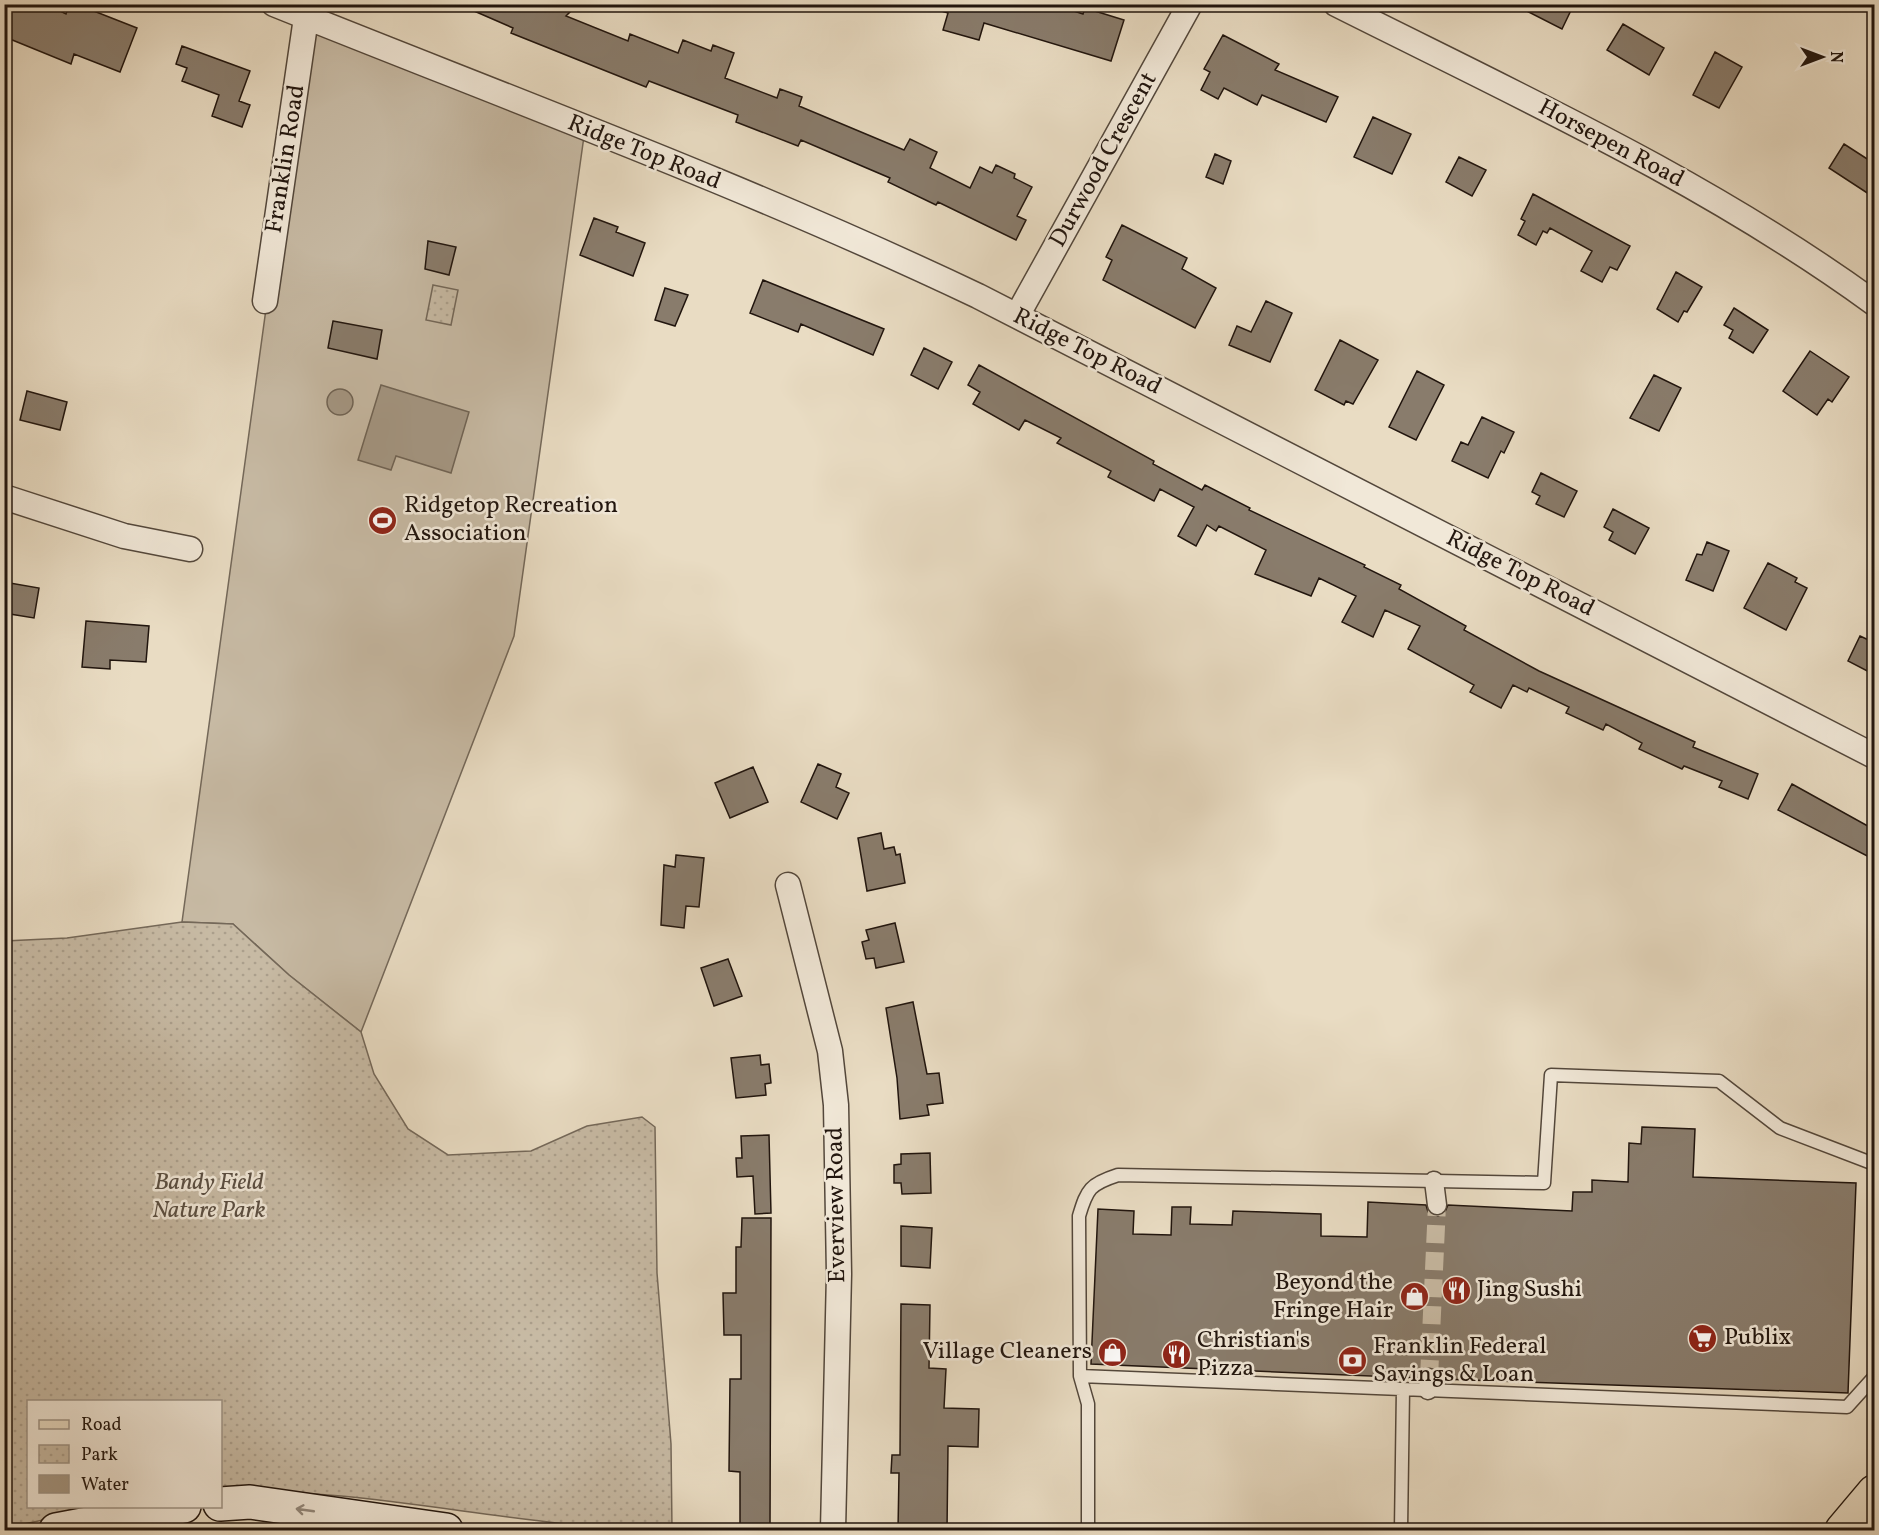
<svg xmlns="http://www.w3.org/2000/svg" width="1879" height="1535" font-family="Vollkorn,serif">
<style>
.green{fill:#c7baa4;stroke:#746859;stroke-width:1.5}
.park{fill:url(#park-dots);stroke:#746859;stroke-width:1.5}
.water{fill:#a59885;stroke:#706455;stroke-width:1.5}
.building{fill:#897c6c;stroke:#21150e;stroke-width:1.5}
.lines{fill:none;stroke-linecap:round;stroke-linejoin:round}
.pedestrian-tunnel{stroke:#cbbea8;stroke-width:18;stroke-dasharray:18 9;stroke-linecap:butt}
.service-casing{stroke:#53473b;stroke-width:15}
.pedestrian-casing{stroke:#53473b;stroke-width:21}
.minor-casing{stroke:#53473b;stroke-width:27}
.secondary-casing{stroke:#21150e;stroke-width:36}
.primary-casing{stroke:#21150e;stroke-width:36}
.service{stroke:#f1e8d8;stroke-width:12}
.pedestrian{stroke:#f1e8d8;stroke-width:18}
.minor{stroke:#f1e8d8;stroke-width:24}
.secondary{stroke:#f1e8d8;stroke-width:33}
.primary{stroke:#e9dcc3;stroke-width:33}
.oneway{stroke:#93897d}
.labels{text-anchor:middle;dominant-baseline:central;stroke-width:5;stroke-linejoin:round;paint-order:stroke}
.street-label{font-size:24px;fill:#21150e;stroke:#f1e8d8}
.poi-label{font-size:24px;fill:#21150e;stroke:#f1e8d8;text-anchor:start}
.park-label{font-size:24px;font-style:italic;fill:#5b4f42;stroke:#f1e8d8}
</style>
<defs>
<pattern id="park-dots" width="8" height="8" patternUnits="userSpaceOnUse" patternTransform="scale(1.5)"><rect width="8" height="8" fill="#c7baa4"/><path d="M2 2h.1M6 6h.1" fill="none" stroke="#ab9f8c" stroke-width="1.8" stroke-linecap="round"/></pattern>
</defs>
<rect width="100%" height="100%" fill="#e9dcc3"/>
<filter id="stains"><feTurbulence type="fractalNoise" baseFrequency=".00333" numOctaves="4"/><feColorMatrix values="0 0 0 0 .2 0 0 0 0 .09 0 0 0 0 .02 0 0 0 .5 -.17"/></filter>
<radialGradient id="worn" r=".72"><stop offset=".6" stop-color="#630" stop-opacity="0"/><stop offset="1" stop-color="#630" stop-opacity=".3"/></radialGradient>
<path class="green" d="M 306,17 L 585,129 L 514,636 L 361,1032 L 289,975 L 233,924 L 182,922 Z"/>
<path class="park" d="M 433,285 L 458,290 L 451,325 L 426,320 Z
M 182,922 L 233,924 L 289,975 L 361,1032 L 374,1074 L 408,1129 L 448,1155 L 531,1151 L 587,1126 L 642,1117 L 655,1127 L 657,1273 L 671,1444 L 672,1530 C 521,1530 372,1486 221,1492 L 220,1402 L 28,1402 L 28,1506 L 105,1507 L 5,1528 L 5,941 L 67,938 Z"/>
<path class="water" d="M 381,385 L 469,412 L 451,473 L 396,456 L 391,470 L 358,460 Z
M327 402a13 13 0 1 1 26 0a13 13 0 1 1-26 0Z"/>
<path class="building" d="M 4,4 L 46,4 L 66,14 L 69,4 L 76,4 L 137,28 L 120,72 L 74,54 L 71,64 L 5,37 L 11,22 L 4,19 Z
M 458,4 L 578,4 L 566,16 L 628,41 L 630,34 L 678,53 L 683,40 L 711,51 L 713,45 L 734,53 L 725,78 L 777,98 L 780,89 L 802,97 L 799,106 L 904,150 L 910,139 L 937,152 L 930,168 L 970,188 L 980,167 L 992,173 L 996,165 L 1015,174 L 1014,178 L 1032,187 L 1017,216 L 1026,220 L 1016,240 L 938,202 L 936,205 L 888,182 L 890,178 L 801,140 L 798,146 L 736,122 L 738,115 L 649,81 L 646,87 L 511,33 L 513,28 Z
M 939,4 L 1053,4 L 1083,14 L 1085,8 L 1124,20 L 1111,61 L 984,23 L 979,40 L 943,30 L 948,13 L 938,10 Z
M 1513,4 L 1574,4 L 1562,29 Z
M 1623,24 L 1664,48 L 1649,75 L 1607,50 Z
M 1223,35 L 1279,64 L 1275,70 L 1338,97 L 1326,122 L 1262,95 L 1257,105 L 1224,88 L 1218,99 L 1201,90 L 1210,72 L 1204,69 Z
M 182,46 L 250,71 L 239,101 L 250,105 L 242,127 L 212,116 L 219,95 L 182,81 L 187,68 L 176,64 Z
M 1715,52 L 1742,67 L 1719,108 L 1693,95 Z
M 1373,117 L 1411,134 L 1392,174 L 1354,157 Z
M 1844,144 L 1875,164 L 1875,198 L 1829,168 Z
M 1215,154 L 1231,161 L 1223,184 L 1206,177 Z
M 1459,157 L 1486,170 L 1472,196 L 1446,182 Z
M 1533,194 L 1630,246 L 1617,270 L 1610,267 L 1602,282 L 1581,271 L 1592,251 L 1550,228 L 1547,233 L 1543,231 L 1536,245 L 1518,235 L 1525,221 L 1521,219 Z
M 594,218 L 618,227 L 616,232 L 645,243 L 633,276 L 580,255 Z
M 1122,225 L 1187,258 L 1182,269 L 1216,288 L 1195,328 L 1103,280 L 1112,260 L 1106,257 Z
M 428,241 L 456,247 L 449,275 L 425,269 Z
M 1676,272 L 1702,287 L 1687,312 L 1684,311 L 1678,322 L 1657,309 Z
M 763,280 L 884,329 L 873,355 L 801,324 L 798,332 L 750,313 Z
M 665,288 L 688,295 L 675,326 L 655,320 Z
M 1266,301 L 1292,313 L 1270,362 L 1229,345 L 1237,326 L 1251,332 Z
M 1734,308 L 1768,330 L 1753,353 L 1729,338 L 1733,330 L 1724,325 Z
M 333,321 L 382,330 L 377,359 L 328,348 Z
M 1340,340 L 1378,360 L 1353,404 L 1346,401 L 1344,405 L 1315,390 Z
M 924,348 L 952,362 L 938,389 L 911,375 Z
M 1810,351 L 1849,377 L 1832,402 L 1828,399 L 1817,415 L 1783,391 Z
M 979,365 L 1154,461 L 1153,464 L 1202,490 L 1205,485 L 1250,508 L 1249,510 L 1365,565 L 1364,567 L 1401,585 L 1399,589 L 1466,626 L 1464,630 L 1539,671 L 1695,742 L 1693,747 L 1758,774 L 1748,799 L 1719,787 L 1722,781 L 1684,766 L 1682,769 L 1639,749 L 1642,743 L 1606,724 L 1603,730 L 1566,713 L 1569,707 L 1529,688 L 1527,692 L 1513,685 L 1501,708 L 1470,692 L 1474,685 L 1408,649 L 1420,626 L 1385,610 L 1373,637 L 1342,622 L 1356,596 L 1319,578 L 1311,596 L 1255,574 L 1266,550 L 1219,526 L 1216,531 L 1207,525 L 1196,546 L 1178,536 L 1194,507 L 1160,489 L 1154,501 L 1108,477 L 1111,471 L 1057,443 L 1061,438 L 1025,420 L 1019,430 L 973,404 L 980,392 L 968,385 Z
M 1417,371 L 1444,385 L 1416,440 L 1389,427 Z
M 1654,375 L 1681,388 L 1659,431 L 1630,418 Z
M 27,391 L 67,402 L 60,430 L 20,420 Z
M 1482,417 L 1514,432 L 1504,453 L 1501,451 L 1488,478 L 1452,461 L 1461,442 L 1468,445 Z
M 1541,473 L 1577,491 L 1564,517 L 1536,504 L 1540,496 L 1532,492 Z
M 1613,509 L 1649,528 L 1635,554 L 1609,540 L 1613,532 L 1604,527 Z
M 1707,542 L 1729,551 L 1713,591 L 1686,580 L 1697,554 L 1702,555 Z
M 1768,563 L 1797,578 L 1795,582 L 1807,588 L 1786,630 L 1744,608 Z
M 4,582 L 39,588 L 34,618 L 4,613 Z
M 86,621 L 149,626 L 146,662 L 110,660 L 110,669 L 82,667 Z
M 1860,636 L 1875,643 L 1875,675 L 1848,661 Z
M 818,764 L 841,774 L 836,787 L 849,793 L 837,819 L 801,802 Z
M 753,767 L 768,802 L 730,818 L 715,783 Z
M 1792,784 L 1875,830 L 1875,860 L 1778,810 Z
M 881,833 L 884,849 L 894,847 L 896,855 L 900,854 L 905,883 L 867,891 L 858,838 Z
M 676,855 L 704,858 L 699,907 L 686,906 L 684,928 L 661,925 L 664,865 L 675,867 Z
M 895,923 L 904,962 L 876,968 L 874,958 L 866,959 L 862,942 L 869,940 L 866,930 Z
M 728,959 L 742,996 L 714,1006 L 701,968 Z
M 913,1002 L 927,1074 L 939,1073 L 943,1103 L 927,1105 L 929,1115 L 900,1119 L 897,1078 L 886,1008 Z
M 760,1055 L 761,1065 L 769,1064 L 771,1083 L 765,1084 L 766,1095 L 736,1098 L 731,1058 Z
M 1642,1127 L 1695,1129 L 1693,1177 L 1856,1183 L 1848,1393 L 1440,1379 L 1436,1369 L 1429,1367 L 1420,1371 L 1418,1378 L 1091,1364 L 1098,1209 L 1134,1211 L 1133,1234 L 1171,1235 L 1172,1207 L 1191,1207 L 1190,1224 L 1232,1225 L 1233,1211 L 1321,1214 L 1321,1236 L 1367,1237 L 1368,1202 L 1426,1205 L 1428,1212 L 1438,1216 L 1444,1214 L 1448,1205 L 1572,1211 L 1573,1192 L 1592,1192 L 1592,1180 L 1628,1182 L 1629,1143 L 1641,1144 Z
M 769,1135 L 771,1213 L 755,1214 L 753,1176 L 737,1177 L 736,1158 L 742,1158 L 741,1136 Z
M 930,1153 L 931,1193 L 902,1194 L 901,1183 L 894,1183 L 894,1165 L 901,1164 L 901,1154 Z
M 742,1218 L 771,1218 L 770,1530 L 740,1530 L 740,1472 L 729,1471 L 730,1379 L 741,1379 L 741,1335 L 724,1335 L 723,1293 L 736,1293 L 736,1247 L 741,1247 Z
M 901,1226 L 932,1228 L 930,1268 L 901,1266 Z
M 901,1304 L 930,1305 L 929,1368 L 946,1369 L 944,1408 L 979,1409 L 978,1447 L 948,1446 L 947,1530 L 898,1530 L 899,1473 L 891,1473 L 892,1455 L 900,1455 Z"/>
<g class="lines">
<path class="pedestrian-tunnel" d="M 1429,1378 L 1437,1205"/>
<defs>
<path id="service" d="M 1080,1376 L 1847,1407 L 1874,1377
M 1088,1530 L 1088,1404 L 1080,1376 L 1079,1216 C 1087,1189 1090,1184 1118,1175 L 1544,1183 L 1551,1075 L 1719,1081 L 1780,1128 L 1874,1164
M 1401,1530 L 1403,1389"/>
<path id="pedestrian" d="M 1434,1181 L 1437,1205
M 1428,1390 L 1429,1378"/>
<path id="minor" d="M 274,4 C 510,99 749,187 978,296 L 1874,756
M 1336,4 C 1519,96 1708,182 1874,303
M 265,301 L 308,4
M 1017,316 L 1190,4
M 4,497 L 124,536 L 190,549
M 788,885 L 830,1051 L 836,1105 L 839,1274 L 833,1530"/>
<path id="secondary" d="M 220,1504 L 250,1502 L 446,1530
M 56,1530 L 184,1506"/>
<path id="primary" d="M 1842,1530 L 1874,1492"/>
</defs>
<use href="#service" class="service-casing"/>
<use href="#pedestrian" class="pedestrian-casing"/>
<use href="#minor" class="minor-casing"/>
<use href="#secondary" class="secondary-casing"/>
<use href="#primary" class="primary-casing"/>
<use href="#service" class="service"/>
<use href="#pedestrian" class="pedestrian"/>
<use href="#minor" class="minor"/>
<use href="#secondary" class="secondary"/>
<use href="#primary" class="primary"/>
</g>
<defs><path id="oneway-shaft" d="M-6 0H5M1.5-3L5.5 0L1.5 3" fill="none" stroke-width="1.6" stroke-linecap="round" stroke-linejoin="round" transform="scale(1.5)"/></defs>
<use class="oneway" href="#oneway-shaft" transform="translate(305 1510) rotate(-172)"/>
<defs>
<symbol id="stadium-disc" viewBox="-11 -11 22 22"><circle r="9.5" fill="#8f2418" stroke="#f1e8d8"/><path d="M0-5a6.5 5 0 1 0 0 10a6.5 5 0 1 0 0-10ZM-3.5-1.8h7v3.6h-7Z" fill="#fff"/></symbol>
<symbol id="restaurant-disc" viewBox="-11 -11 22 22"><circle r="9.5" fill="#8f2418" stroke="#f1e8d8"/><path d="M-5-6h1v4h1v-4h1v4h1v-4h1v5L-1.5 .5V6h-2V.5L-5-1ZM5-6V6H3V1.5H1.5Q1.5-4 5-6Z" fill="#fff"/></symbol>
<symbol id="shop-disc" viewBox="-11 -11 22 22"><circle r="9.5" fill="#8f2418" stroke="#f1e8d8"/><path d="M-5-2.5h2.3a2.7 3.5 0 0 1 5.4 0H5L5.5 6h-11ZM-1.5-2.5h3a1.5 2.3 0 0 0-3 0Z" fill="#fff"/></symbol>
<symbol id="supermarket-disc" viewBox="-11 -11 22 22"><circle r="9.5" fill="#8f2418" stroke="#f1e8d8"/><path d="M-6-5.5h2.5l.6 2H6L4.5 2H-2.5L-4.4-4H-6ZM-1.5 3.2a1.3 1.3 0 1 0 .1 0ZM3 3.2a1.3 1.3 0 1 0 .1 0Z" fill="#fff"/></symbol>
<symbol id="bank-disc" viewBox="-11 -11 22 22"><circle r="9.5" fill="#8f2418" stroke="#f1e8d8"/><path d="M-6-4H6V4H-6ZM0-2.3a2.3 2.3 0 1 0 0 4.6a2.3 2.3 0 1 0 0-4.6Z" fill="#fff"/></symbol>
</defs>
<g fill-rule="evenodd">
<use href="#stadium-disc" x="366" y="504" width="33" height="33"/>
<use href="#restaurant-disc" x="1440" y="1274" width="33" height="33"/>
<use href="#shop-disc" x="1398" y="1280" width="33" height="33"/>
<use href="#supermarket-disc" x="1686" y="1322" width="33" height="33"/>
<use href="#shop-disc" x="1096" y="1336" width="33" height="33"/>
<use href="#restaurant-disc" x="1160" y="1338" width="33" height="33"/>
<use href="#bank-disc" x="1336" y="1344" width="33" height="33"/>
</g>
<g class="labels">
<g class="street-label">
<text transform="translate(1611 144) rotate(28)">Horsepen Road</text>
<text transform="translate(644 153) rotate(22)">Ridge Top Road</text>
<text transform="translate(286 159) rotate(-81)">Franklin Road</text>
<text transform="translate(1104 160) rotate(-61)">Durwood Crescent</text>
<text transform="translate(1087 352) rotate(27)">Ridge Top Road</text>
<text transform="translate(1520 574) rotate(27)">Ridge Top Road</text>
<text transform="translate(837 1205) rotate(-91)">Everview Road</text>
</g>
<g class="poi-label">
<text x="404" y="506">Ridgetop Recreation<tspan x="404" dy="28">Association</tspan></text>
<text x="1393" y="1283" text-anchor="end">Beyond the<tspan x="1393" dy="28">Fringe Hair</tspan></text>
<text x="1477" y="1290">Jing Sushi</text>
<text x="1724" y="1338">Publix</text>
<text x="1197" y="1341">Christian's<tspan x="1197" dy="28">Pizza</tspan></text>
<text x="1373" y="1347">Franklin Federal<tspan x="1373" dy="28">Savings &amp; Loan</tspan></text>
<text x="1092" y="1352" text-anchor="end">Village Cleaners</text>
</g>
<g class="park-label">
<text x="209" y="1183">Bandy Field<tspan x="209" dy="28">Nature Park</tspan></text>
</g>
</g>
<rect width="1879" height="1535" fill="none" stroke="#e9dcc3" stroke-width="24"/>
<rect x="6" y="6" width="1867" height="1523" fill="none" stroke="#21150e" stroke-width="3"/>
<rect x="12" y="12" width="1855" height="1511" fill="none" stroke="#21150e" stroke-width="1.5"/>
<rect x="27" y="1400" width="195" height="108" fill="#f1e8d8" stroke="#9e9487" stroke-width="1.5"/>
<rect x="39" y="1420" width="30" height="9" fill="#e9dcc3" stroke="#9e9487" stroke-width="1.5"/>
<text x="81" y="1430" font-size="18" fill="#21150e">Road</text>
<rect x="39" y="1445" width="30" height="18" fill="url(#park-dots)" stroke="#9e9487" stroke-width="1.5"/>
<text x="81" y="1460" font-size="18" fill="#21150e">Park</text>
<rect x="39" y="1475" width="30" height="18" fill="#a59885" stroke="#9e9487" stroke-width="1.5"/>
<text x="81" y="1490" font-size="18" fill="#21150e">Water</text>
<g transform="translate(1822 57) rotate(90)" stroke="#f1e8d8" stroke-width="4.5" paint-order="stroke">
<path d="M0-4.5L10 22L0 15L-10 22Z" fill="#21150e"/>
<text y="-9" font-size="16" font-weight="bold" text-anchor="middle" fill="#21150e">N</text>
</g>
<rect width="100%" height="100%" filter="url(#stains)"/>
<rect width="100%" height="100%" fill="url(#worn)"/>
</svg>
